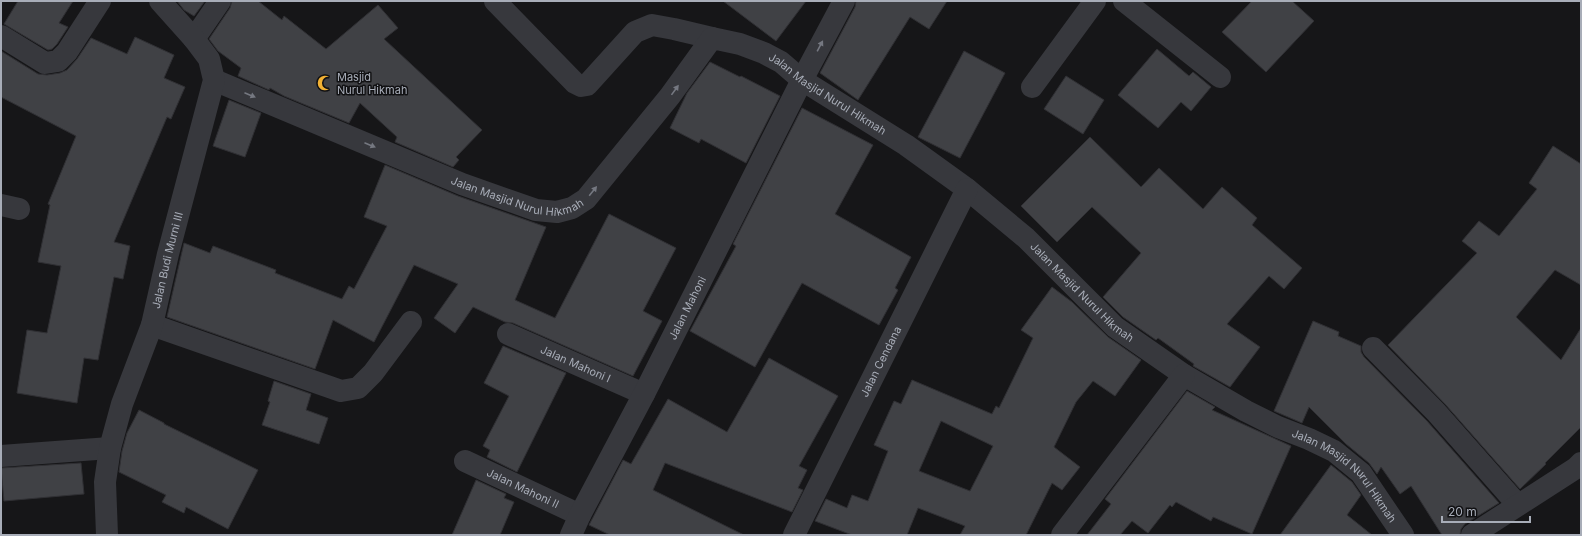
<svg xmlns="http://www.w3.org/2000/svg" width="1582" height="536" font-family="Inter,sans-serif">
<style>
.building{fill:#404145;stroke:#303034;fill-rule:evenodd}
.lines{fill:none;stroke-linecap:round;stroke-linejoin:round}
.street{stroke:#37383d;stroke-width:22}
.oneway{fill:#757881}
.labels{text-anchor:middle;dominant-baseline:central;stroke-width:3;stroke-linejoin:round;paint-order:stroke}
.poi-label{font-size:11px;fill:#a8adb8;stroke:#111113;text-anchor:start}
.street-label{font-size:11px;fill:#a8adb8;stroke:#111113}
</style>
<rect width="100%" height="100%" fill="#161618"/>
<path class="building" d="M 18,1 L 73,1 L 59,23 L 68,27 L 57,44 L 52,49 L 48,50 L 4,24 Z
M 177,1 L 205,1 L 194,16 L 184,10 Z
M 232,1 L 258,1 L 282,20 L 284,16 L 326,49 L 378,5 L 398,28 L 384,39 L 482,130 L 456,157 L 459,160 L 453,167 L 395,142 L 397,137 L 360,103 L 349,123 L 284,96 L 270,88 L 269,90 L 238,76 L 241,68 L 218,51 L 209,39 L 230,8 Z
M 723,1 L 806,1 L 776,41 Z
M 856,1 L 947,1 L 929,29 L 910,17 L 858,100 L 820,73 L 855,7 Z
M 1252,1 L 1292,1 L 1314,21 L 1266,72 L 1222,32 Z
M 135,37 L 174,55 L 164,78 L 185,87 L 171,119 L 167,117 L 114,242 L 130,246 L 123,279 L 114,277 L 98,360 L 84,358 L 77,403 L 17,393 L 27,330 L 47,333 L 61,266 L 38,262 L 50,205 L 48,204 L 76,136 L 1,97 L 1,51 L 38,74 L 47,75 L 60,73 L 67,70 L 77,59 L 91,38 L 127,54 Z
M 1157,49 L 1189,76 L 1193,72 L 1211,87 L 1191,111 L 1181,102 L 1158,128 L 1118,95 Z
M 964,51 L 1005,73 L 960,158 L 918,137 Z
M 710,62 L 740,77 L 741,76 L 780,96 L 746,163 L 701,139 L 699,143 L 670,128 L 687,93 Z
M 1066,76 L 1104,100 L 1083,134 L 1044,109 Z
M 229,100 L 261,113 L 245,157 L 213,146 Z
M 802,108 L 873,145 L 835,214 L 911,257 L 895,288 L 898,290 L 879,325 L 802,283 L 755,367 L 690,331 L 736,246 L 733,244 Z
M 1090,137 L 1141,187 L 1159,168 L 1203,209 L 1222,187 L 1257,218 L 1252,225 L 1302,268 L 1284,289 L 1269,276 L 1227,324 L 1260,347 L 1230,387 L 1193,366 L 1194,364 L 1158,338 L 1156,340 L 1123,317 L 1103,297 L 1141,253 L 1092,207 L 1057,242 L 1021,206 Z
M 1553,146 L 1581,164 L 1581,285 L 1555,270 L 1516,317 L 1561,360 L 1581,328 L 1581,427 L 1545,463 L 1546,464 L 1520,489 L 1445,404 L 1388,345 L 1477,253 L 1462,241 L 1479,221 L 1499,236 L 1537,189 L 1529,183 Z
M 385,165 L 458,196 L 546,227 L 515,300 L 555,318 L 609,214 L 676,248 L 643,311 L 662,321 L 633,376 L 513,323 L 505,322 L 473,307 L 455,333 L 434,318 L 458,284 L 414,265 L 374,342 L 333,320 L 315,369 L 167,317 L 184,243 L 210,253 L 213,246 L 276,270 L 275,273 L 342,299 L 349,286 L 354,289 L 387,226 L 364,217 Z
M 1052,287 L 1072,302 L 1108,337 L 1141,360 L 1115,396 L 1093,381 L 1076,402 L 1054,447 L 1080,467 L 1062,490 L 1052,483 L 1026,535 L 960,535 L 965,526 L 918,508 L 907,535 L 852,535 L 815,521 L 826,499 L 847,508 L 852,495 L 868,501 L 888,451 L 874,445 L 894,401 L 901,404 L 912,380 L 992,414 L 996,406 L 999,408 L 1033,338 L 1021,330 ZM 941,421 L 993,446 L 970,491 L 919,471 Z
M 1313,321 L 1339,332 L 1338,336 L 1361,346 L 1361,352 L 1364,357 L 1427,421 L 1499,503 L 1465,524 L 1461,529 L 1460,535 L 1442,535 L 1411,486 L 1400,494 L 1381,467 L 1377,474 L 1369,463 L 1346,444 L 1309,407 L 1302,423 L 1274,411 Z
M 503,346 L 566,373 L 517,472 L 487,457 L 490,450 L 483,446 L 509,396 L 484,383 Z
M 769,358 L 838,396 L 799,466 L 807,470 L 798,488 L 803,490 L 792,512 L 665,463 L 653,490 L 744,535 L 610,535 L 589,525 L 623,460 L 631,464 L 668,399 L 727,432 Z
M 274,381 L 311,394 L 306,410 L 328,418 L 319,444 L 262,425 L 270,402 L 268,401 Z
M 1187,391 L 1215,407 L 1212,410 L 1291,446 L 1252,534 L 1213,517 L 1211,521 L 1176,502 L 1172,507 L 1170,505 L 1148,533 L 1132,521 L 1120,535 L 1087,535 L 1111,504 L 1105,499 Z
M 139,410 L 164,423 L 164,424 L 258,470 L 228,529 L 186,507 L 184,513 L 162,502 L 166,495 L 119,472 L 122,451 L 127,433 Z
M 81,463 L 84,494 L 4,501 L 1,468 Z
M 1331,465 L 1352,482 L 1361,495 L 1347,515 L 1372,535 L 1280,535 Z
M 476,480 L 506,494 L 504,498 L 514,502 L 500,535 L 452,535 Z"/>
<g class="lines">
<g class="street">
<path d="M 495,1 L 575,83 L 581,86 L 587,85 L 635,32 L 652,25 L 674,29 L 712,38"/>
<path d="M 1124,1 L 1220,77"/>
<path d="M 1,36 L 45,63 L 58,61 L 67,52 L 100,1"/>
<path d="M 194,39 L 220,1"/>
<path id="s1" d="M 214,80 L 462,184 L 536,210 L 557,212 L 572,208 L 586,199 L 670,96 L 712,38 L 740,44 L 764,53 L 781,62 L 802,80 L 906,145 L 967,189 L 1026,238 L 1115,327 L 1184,375 L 1246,411 L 1278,427 L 1309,439 L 1334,451 L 1361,473 L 1403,535"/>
<path d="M 1032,87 L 1095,1"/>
<path d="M 1,205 L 19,209"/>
<path d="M 152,325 L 341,391 L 358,388 L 373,373 L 411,322"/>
<path id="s2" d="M 508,334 L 644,394"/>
<path d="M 1373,348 L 1436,412 L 1518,505"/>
<path d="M 1,456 L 110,448"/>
<path id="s3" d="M 465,461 L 580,515"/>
<path id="s4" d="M 107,535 L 105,482 L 110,448 L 122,404 L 152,325 L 168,254 L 214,80 L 209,59 L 194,39 L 160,1"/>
<path id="s5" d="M 571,535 L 580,515 L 644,394 L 802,80 L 844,1"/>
<path id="s6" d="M 794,535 L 967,189"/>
<path d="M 1062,535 L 1184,375"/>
<path d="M 1472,535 L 1576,468 L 1581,463"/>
</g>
</g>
<defs><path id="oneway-solid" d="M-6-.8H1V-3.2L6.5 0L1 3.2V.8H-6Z"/></defs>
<g class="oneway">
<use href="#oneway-solid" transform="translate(820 46) rotate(-62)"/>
<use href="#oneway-solid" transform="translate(675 90) rotate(-54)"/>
<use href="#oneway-solid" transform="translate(250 95) rotate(23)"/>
<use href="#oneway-solid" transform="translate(370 145) rotate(23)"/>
<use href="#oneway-solid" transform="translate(593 191) rotate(-51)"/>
</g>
<defs>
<symbol id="mosque-bare" viewBox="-9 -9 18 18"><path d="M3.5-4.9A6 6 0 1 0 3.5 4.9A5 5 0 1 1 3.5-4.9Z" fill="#f2b134" stroke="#111113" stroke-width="2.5" paint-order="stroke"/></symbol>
</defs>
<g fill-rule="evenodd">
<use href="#mosque-bare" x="314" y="72" width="22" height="22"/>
</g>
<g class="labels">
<g class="poi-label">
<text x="337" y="77">Masjid<tspan x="337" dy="13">Nurul Hikmah</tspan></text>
</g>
<g class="street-label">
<text stroke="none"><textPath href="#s1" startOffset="735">Jalan Masjid Nurul Hikmah</textPath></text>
<text stroke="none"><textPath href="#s1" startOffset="327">Jalan Masjid Nurul Hikmah</textPath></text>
<text stroke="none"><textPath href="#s4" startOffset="284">Jalan Budi Murni III</textPath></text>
<text stroke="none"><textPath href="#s1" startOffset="1059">Jalan Masjid Nurul Hikmah</textPath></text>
<text stroke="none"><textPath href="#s5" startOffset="255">Jalan Mahoni</textPath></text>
<text stroke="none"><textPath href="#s6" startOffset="194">Jalan Cendana</textPath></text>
<text stroke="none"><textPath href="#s2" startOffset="74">Jalan Mahoni I</textPath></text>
<text stroke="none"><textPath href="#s1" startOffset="1383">Jalan Masjid Nurul Hikmah</textPath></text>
<text stroke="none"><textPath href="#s3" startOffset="64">Jalan Mahoni II</textPath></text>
</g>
</g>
<rect width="1582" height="536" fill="none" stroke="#a8adb8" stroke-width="4"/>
<path d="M1442 516v6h88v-6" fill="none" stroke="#a8adb8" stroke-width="2"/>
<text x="1448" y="516" font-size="12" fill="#a8adb8" stroke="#111113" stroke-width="3" paint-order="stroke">20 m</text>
</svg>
